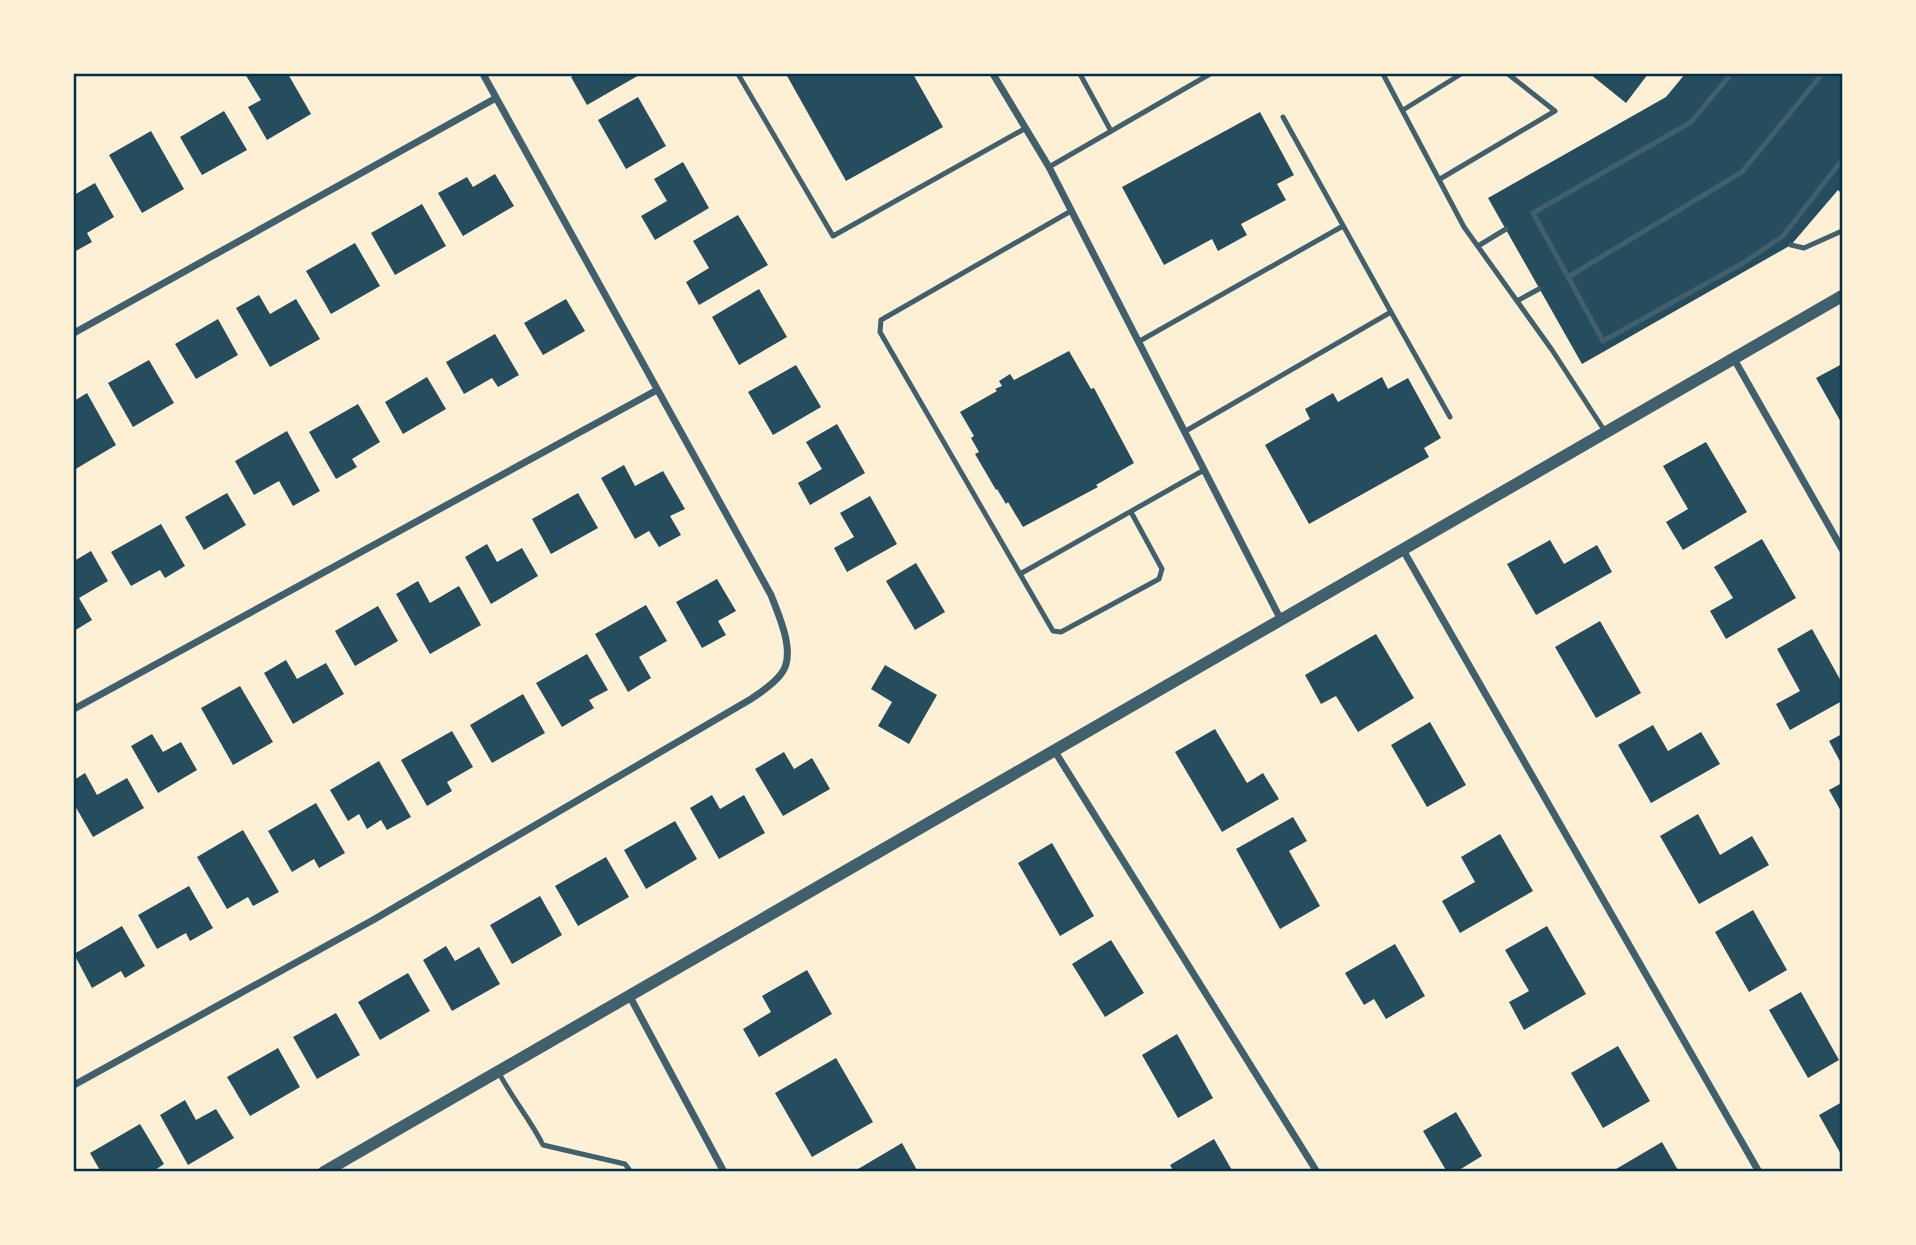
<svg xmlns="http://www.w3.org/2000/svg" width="1916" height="1245" font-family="'Sofia Sans Condensed',sans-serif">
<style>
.building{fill:#264d5e}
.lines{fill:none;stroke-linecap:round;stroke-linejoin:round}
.service{stroke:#3f606c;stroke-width:5}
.minor{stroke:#3f606c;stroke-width:7}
.tertiary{stroke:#3f606c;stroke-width:12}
.neatline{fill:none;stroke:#003049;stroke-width:2.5}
</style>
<rect width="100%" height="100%" fill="#fdf0d5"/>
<path class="building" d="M 245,74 L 288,74 L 311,114 L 267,140 L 248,107 L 261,100 Z
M 577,74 L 641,74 L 587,105 L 571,77 Z
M 786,74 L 913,74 L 943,127 L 846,181 Z
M 1590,74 L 1648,74 L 1626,103 Z
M 1685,74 L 1842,74 L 1842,194 L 1838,190 L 1791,245 L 1582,364 L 1488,198 L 1666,97 Z
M 638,97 L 666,146 L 626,169 L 598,120 Z
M 224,111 L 247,150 L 202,175 L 180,137 Z
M 1260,112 L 1294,175 L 1277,184 L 1286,200 L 1241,224 L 1247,235 L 1218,251 L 1212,239 L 1164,265 L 1122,187 Z
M 151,131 L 184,189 L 142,213 L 109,155 Z
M 683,162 L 709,208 L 655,240 L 641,216 L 667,201 L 654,179 Z
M 495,174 L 514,206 L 463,236 L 438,193 L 467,177 L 473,187 Z
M 95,183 L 114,217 L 87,233 L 92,242 L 74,252 L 74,195 Z
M 422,204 L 446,246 L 395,275 L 371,233 Z
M 738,215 L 768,265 L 699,305 L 686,282 L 709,268 L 693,241 Z
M 355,243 L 380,286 L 331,314 L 306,271 Z
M 759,289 L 787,337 L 739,365 L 712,317 Z
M 259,295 L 270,314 L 296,299 L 320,339 L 270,367 L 236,308 Z
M 566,299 L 585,331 L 543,355 L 524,323 Z
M 218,319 L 238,355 L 196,379 L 175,344 Z
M 495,334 L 519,375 L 498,387 L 492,378 L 464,394 L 446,362 Z
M 1069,351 L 1091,389 L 1094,388 L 1134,463 L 1096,485 L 1098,487 L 1023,527 L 1008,502 L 1006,504 L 997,489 L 996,490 L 975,454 L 979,452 L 971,438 L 974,436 L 960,412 L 997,391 L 995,389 L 1002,386 L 999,381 L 1010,374 L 1014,380 Z
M 149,360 L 174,403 L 133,427 L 108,383 Z
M 1842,364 L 1842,424 L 1816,378 Z
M 796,365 L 821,407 L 773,435 L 748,392 Z
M 427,377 L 446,409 L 403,434 L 385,402 Z
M 1382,377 L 1388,389 L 1408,378 L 1441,438 L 1424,448 L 1429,457 L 1309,524 L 1265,445 L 1310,419 L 1305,409 L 1333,393 L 1338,402 Z
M 87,393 L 116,445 L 74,470 L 74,401 Z
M 358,404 L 380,442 L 352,459 L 357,467 L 336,479 L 309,432 Z
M 837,424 L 865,473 L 810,505 L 798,483 L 822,469 L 806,442 Z
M 287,431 L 320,491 L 293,506 L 279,481 L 254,495 L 235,461 Z
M 1706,442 L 1747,512 L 1683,550 L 1666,522 L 1688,509 L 1663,466 Z
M 624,465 L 635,486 L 663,471 L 685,509 L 670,516 L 681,535 L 659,547 L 649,531 L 635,539 L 601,478 Z
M 227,493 L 246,525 L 204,550 L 185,517 Z
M 578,493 L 598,528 L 551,554 L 532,519 Z
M 870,496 L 897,544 L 847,572 L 834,548 L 854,537 L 840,513 Z
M 161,524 L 185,566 L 165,578 L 160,570 L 131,586 L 111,552 Z
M 1762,539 L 1796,598 L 1726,639 L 1710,611 L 1733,598 L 1714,567 Z
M 1550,540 L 1564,564 L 1597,545 L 1612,572 L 1536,615 L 1507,564 Z
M 487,544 L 497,562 L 522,548 L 538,576 L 491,604 L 465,557 Z
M 91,551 L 108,581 L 79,598 L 92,620 L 74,631 L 74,561 Z
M 916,563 L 945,612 L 915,630 L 886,581 Z
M 717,579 L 736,611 L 718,621 L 726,635 L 702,648 L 676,602 Z
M 418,581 L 430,603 L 459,586 L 481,625 L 430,654 L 396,594 Z
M 646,605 L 667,641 L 639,657 L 651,678 L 628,692 L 595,634 Z
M 378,606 L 398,641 L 355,666 L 335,631 Z
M 1600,621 L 1641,693 L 1596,718 L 1555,647 Z
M 1812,629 L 1842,683 L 1842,701 L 1790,730 L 1776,704 L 1800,691 L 1777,649 Z
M 1376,634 L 1414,698 L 1358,732 L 1336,696 L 1321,704 L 1305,675 Z
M 587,654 L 608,690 L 589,700 L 594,708 L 562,727 L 536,683 Z
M 286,660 L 297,679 L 326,663 L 344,694 L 293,724 L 264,673 Z
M 885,665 L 937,695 L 909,744 L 878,726 L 892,702 L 871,689 Z
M 240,686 L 273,742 L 233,765 L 201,708 Z
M 523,694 L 545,733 L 492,763 L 470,725 Z
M 1430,722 L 1466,785 L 1427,807 L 1391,745 Z
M 1653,725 L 1668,751 L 1701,732 L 1720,764 L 1651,803 L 1618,745 Z
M 1215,729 L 1247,783 L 1263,773 L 1279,799 L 1222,832 L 1175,752 Z
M 452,731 L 473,767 L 447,782 L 452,791 L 427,806 L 401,760 Z
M 152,734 L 163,752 L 181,742 L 197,770 L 158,793 L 131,746 Z
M 1842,734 L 1842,765 L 1829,741 Z
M 784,752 L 794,769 L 812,758 L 830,789 L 783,816 L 755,769 Z
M 379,761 L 411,817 L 387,830 L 381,820 L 367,829 L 359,814 L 348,821 L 330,790 Z
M 85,773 L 97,795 L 127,778 L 144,808 L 93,837 L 74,804 L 74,780 Z
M 1842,783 L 1842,813 L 1829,790 Z
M 712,795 L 720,809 L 744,795 L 765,833 L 719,859 L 690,808 Z
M 316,803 L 345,853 L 319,868 L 314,859 L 292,872 L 268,831 Z
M 1698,814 L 1720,855 L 1752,836 L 1769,865 L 1699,904 L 1660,836 Z
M 1293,817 L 1307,841 L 1289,851 L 1320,906 L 1280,929 L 1236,849 Z
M 675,821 L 697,859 L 646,889 L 624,850 Z
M 243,830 L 279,892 L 253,906 L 248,897 L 227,909 L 197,857 Z
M 1500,834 L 1533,891 L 1460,933 L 1442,901 L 1475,882 L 1461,857 Z
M 1052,843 L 1094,916 L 1060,936 L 1018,863 Z
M 606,857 L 629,897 L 578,926 L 555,886 Z
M 189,886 L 213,928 L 190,941 L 186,933 L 157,949 L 138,915 Z
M 540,896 L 562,935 L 512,964 L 490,925 Z
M 1753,910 L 1787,970 L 1749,992 L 1715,932 Z
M 122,926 L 145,966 L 125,978 L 121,971 L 92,988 L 74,954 Z
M 1547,926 L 1586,994 L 1524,1030 L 1509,1002 L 1529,991 L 1505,950 Z
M 1111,940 L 1144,993 L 1105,1017 L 1072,964 Z
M 1395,944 L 1425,996 L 1386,1019 L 1374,999 L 1364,1005 L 1345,973 Z
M 446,946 L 455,961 L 479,947 L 500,984 L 452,1011 L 423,960 Z
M 807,970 L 832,1014 L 759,1057 L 743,1029 L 771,1012 L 762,996 Z
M 408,973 L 430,1011 L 380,1040 L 358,1002 Z
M 1801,992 L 1839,1060 L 1808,1078 L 1769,1010 Z
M 336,1013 L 360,1055 L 317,1079 L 293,1037 Z
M 1177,1034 L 1213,1098 L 1178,1118 L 1142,1055 Z
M 1618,1046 L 1650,1101 L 1603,1128 L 1571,1073 Z
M 278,1048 L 300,1087 L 250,1116 L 227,1077 Z
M 836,1058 L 873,1122 L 812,1157 L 775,1093 Z
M 185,1100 L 196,1120 L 216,1109 L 234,1138 L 188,1165 L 160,1115 Z
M 1842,1102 L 1842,1156 L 1819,1115 Z
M 1456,1112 L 1482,1156 L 1456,1172 L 1447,1172 L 1423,1131 Z
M 140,1124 L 164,1164 L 152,1172 L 101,1172 L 90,1153 Z
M 1214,1139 L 1233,1172 L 1174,1172 L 1170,1165 Z
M 1662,1142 L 1679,1172 L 1611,1172 Z
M 902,1143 L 918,1172 L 853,1172 Z"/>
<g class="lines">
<path class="service" d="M 738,74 L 833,236 L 1026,128
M 1080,74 L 1111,131
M 1383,74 L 1464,227 L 1552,350 L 1606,433
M 1731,74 L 1691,122 L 1533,213 L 1603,341 L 1743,263 L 1783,236 L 1842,160
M 1403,110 L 1461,74
M 1283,117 L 1391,312
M 1049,167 L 1210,74
M 1440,179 L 1555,111 L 1508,74
M 1071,211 L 881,320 L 880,332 L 1020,574 L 1204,470
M 1791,245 L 1804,248 L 1842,231
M 1478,246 L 1506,229
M 1568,277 L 1742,172 L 1822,74
M 1517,301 L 1539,289
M 1138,342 L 1343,226
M 1184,432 L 1391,312 L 1450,417
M 1020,574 L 1053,631 L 1061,632 L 1159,579 L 1162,569 L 1131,512
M 498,1071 C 511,1097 530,1119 543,1145 L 625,1164 L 631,1172"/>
<path class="minor" d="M 993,74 L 1049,167 L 1281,620
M 74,333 L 496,98
M 1734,359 L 1842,549
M 1403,550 L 1759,1172
M 74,709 L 657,390
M 1054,750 L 1317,1172
M 629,995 L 724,1172
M 74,1085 L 373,920 L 751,699 C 761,692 774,684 781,674 C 797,654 779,616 771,595 L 483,74"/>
<path class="tertiary" d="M 324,1172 L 1842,296"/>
</g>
<rect width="1916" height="1245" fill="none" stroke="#fdf0d5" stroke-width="150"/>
<rect x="75" y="75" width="1766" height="1095" class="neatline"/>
</svg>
